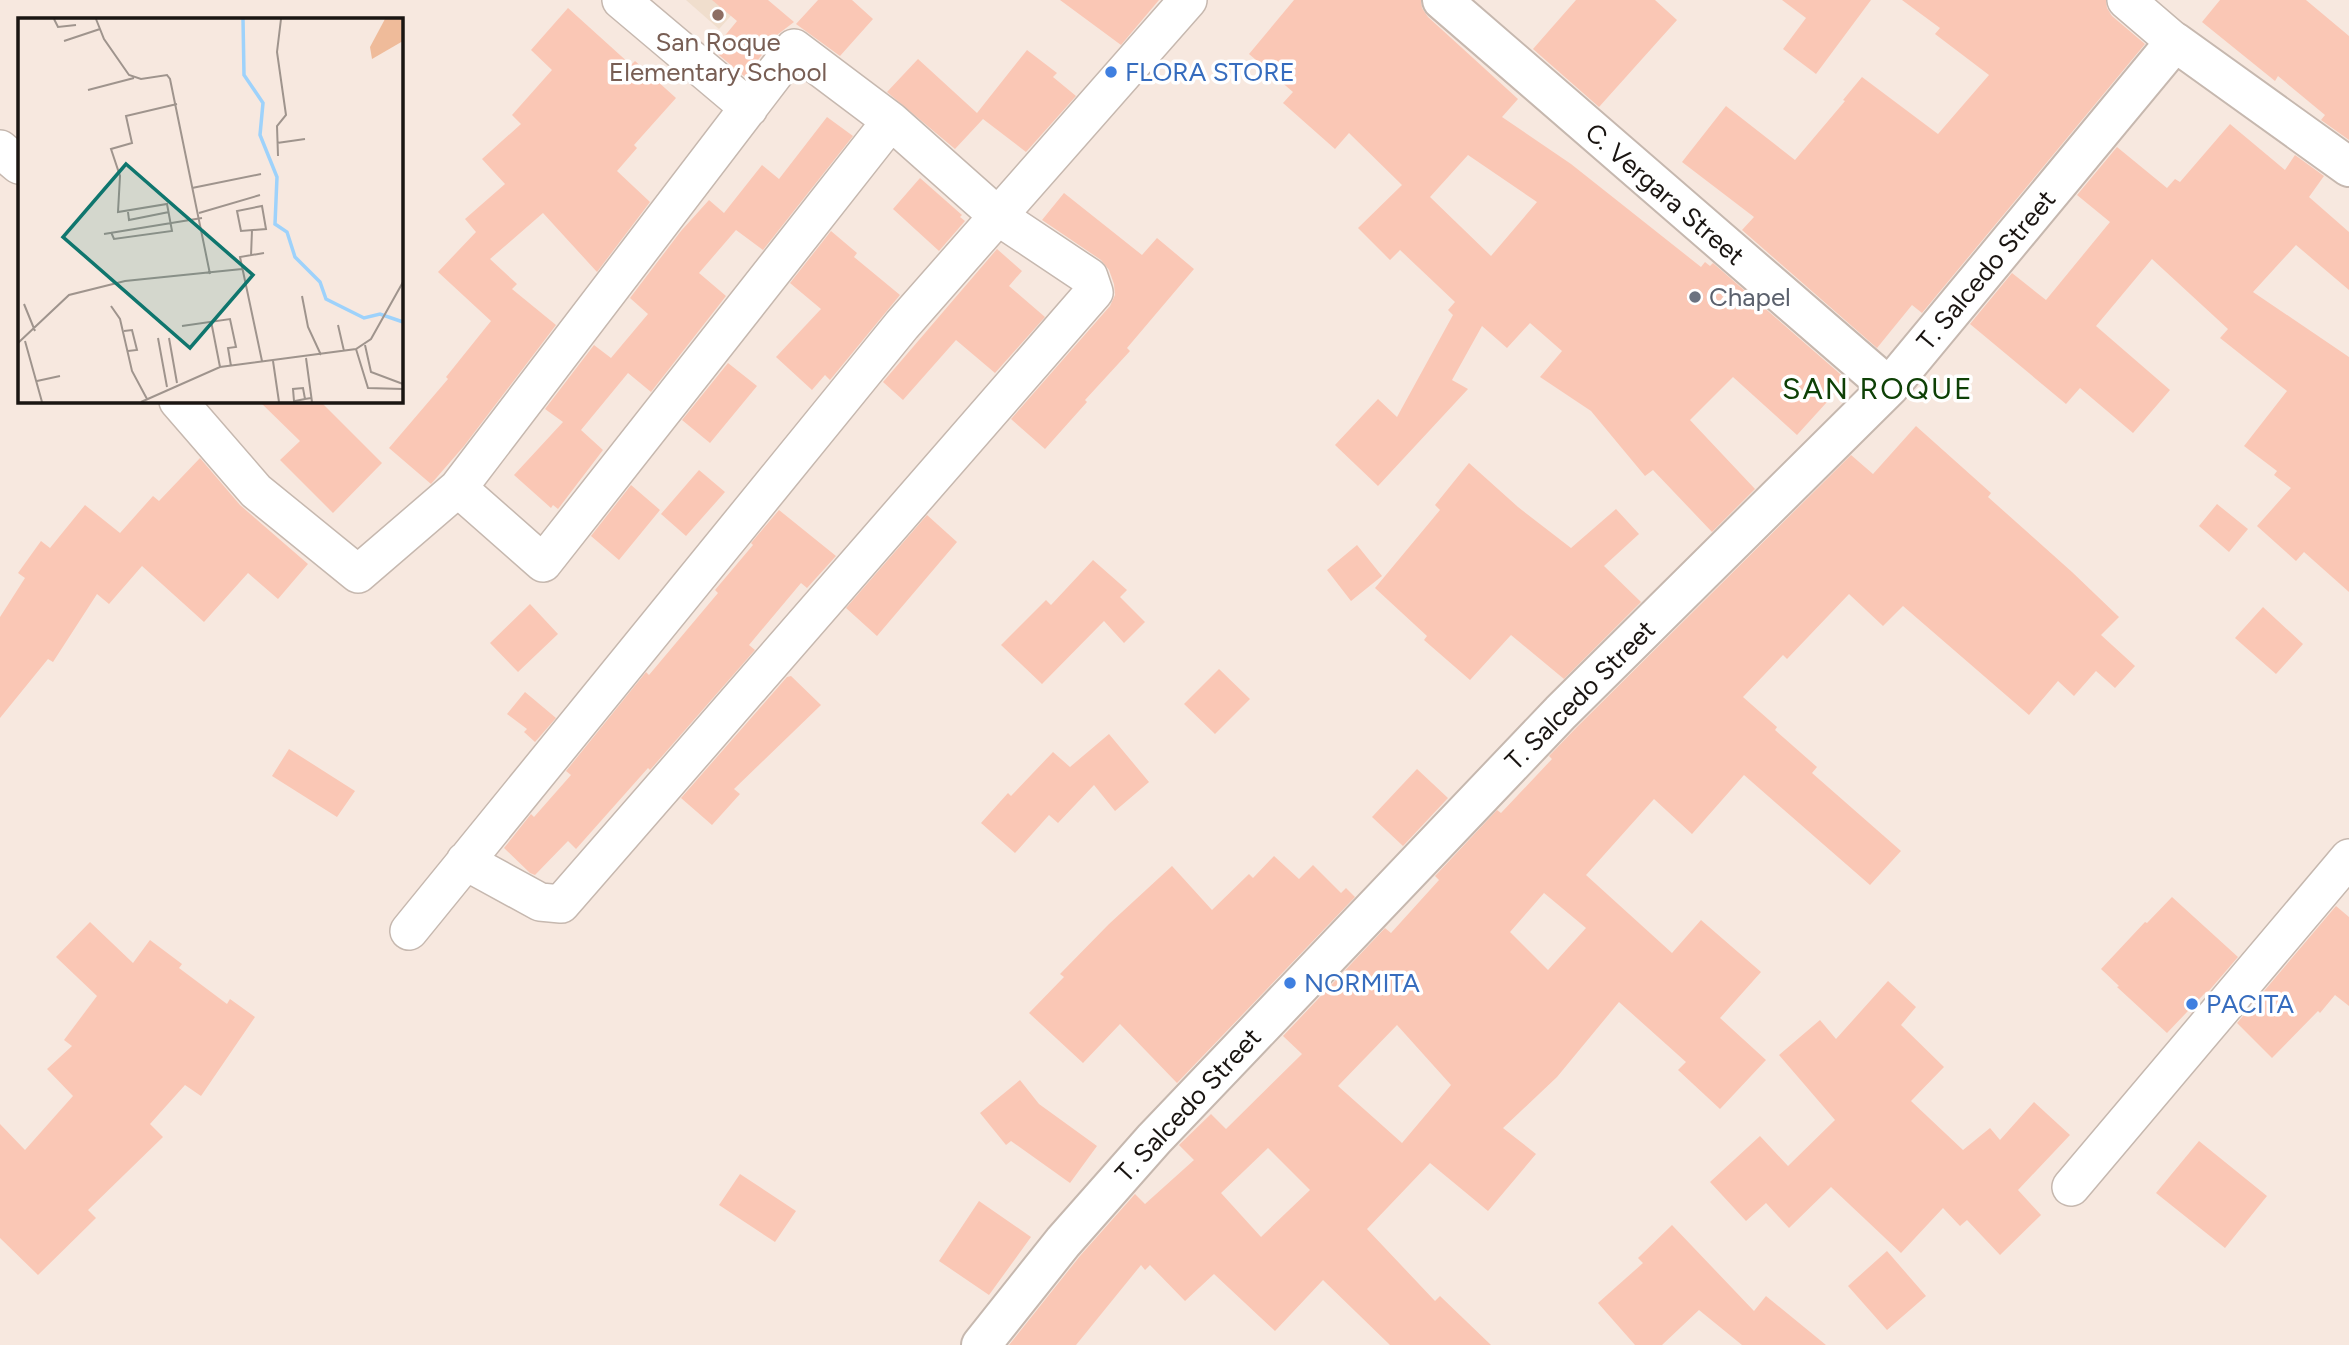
<svg xmlns="http://www.w3.org/2000/svg" width="2349" height="1345" font-family="Figtree,sans-serif">
<style>
.education{fill:#f0decd}
.building{fill:#fac7b5;fill-rule:evenodd}
.lines{fill:none;stroke-linecap:round;stroke-linejoin:round}
.street-casing{stroke:#c6b8af;stroke-width:40}
.secondary-casing{stroke:#c6b8af;stroke-width:42}
.street{stroke:#fff;stroke-width:37}
.secondary{stroke:#fff;stroke-width:38}
.education-dot{fill:#8d6e63;stroke:#fff;stroke-width:2.5}
.shop-dot{fill:#3f7fe0;stroke:#fff;stroke-width:2.5}
.worship-dot{fill:#6b7280;stroke:#fff;stroke-width:2.5}
.labels{text-anchor:middle;dominant-baseline:central;stroke-width:7;stroke-linejoin:round;paint-order:stroke}
.education-label{font-size:26px;fill:#785e54;stroke:#fff}
.shop-label{font-size:26px;fill:#366cbe;stroke:#fff;text-anchor:start}
.street-label{font-size:26px;fill:#1a1512;stroke:#fff}
.worship-label{font-size:26px;fill:#5b616d;stroke:#fff;text-anchor:start}
.quarter-label{font-size:30px;letter-spacing:2px;fill:#0e4006;stroke:#fff}
.inset-river{fill:none;stroke:#9ed2fb;stroke-width:3.5}
.inset-road{fill:none;stroke:#9f948d;stroke-width:2}
.view{fill:#0f766e;fill-opacity:0.15;stroke:#0f766e;stroke-width:3.5}
.inset-edge{fill:none;stroke:#1a1512;stroke-width:3.5}
</style>
<rect width="100%" height="100%" fill="#f7e8df"/>
<path class="education" d="M 686,0 L 745,0 L 719,29 Z"/>
<path class="building" d="M 712,0 L 768,0 L 794,22 L 777,35 L 745,77 L 713,50 L 737,21 Z
M 818,0 L 852,0 L 873,19 L 840,56 L 796,24 Z
M 1060,0 L 1159,0 L 1121,45 Z
M 1294,0 L 1421,0 L 1422,8 L 1428,17 L 1518,99 L 1502,117 L 1571,164 L 1701,267 L 1705,262 L 1710,266 L 1713,263 L 1847,380 L 1797,435 L 1733,377 L 1690,420 L 1755,489 L 1712,532 L 1653,470 L 1645,476 L 1591,411 L 1540,377 L 1562,351 L 1530,323 L 1507,348 L 1482,326 L 1452,380 L 1468,389 L 1378,486 L 1335,445 L 1378,399 L 1397,417 L 1453,315 L 1448,310 L 1455,302 L 1400,250 L 1390,260 L 1358,228 L 1402,185 L 1349,133 L 1335,149 L 1283,103 L 1293,92 L 1249,54 ZM 1468,155 L 1537,202 L 1491,256 L 1430,197 Z
M 1576,0 L 1655,0 L 1677,20 L 1599,107 L 1533,49 Z
M 1782,0 L 1871,0 L 1816,74 L 1783,49 L 1806,18 Z
M 1902,0 L 2106,0 L 2107,8 L 2112,16 L 2145,44 L 1922,313 L 1912,305 L 1877,348 L 1742,230 L 1754,217 L 1682,162 L 1726,106 L 1795,160 L 1845,101 L 1843,100 L 1862,77 L 1938,134 L 1989,75 L 1935,34 L 1940,28 Z
M 2220,0 L 2306,0 L 2349,36 L 2349,140 L 2321,120 L 2325,115 L 2278,76 L 2275,81 L 2202,22 Z
M 568,8 L 631,65 L 635,61 L 676,98 L 634,145 L 637,148 L 617,171 L 650,202 L 597,272 L 543,213 L 490,259 L 517,284 L 512,289 L 556,325 L 464,446 L 431,484 L 389,448 L 448,379 L 446,377 L 491,321 L 438,272 L 476,232 L 465,219 L 505,184 L 482,159 L 521,124 L 512,115 L 552,70 L 531,50 Z
M 1027,50 L 1057,73 L 1053,77 L 1076,96 L 1026,152 L 983,119 L 955,149 L 887,92 L 918,59 L 977,113 Z
M 827,117 L 853,136 L 763,250 L 736,230 L 699,273 L 726,296 L 651,392 L 628,373 L 581,430 L 603,450 L 558,509 L 553,505 L 551,508 L 514,475 L 563,422 L 545,409 L 594,345 L 611,358 L 648,314 L 630,298 L 681,231 L 709,200 L 724,213 L 762,165 L 779,179 Z
M 2230,124 L 2285,170 L 2295,155 L 2324,176 L 2309,197 L 2349,232 L 2349,290 L 2296,245 L 2253,292 L 2349,357 L 2349,592 L 2304,552 L 2296,561 L 2257,526 L 2291,488 L 2274,475 L 2277,471 L 2244,446 L 2287,391 L 2220,338 L 2228,329 L 2152,259 L 2096,326 L 2170,390 L 2133,433 L 2080,388 L 2066,404 L 1970,324 L 2012,273 L 2046,300 L 2110,222 L 2077,195 L 2117,147 L 2167,188 L 2175,179 L 2180,182 Z
M 920,178 L 962,215 L 960,217 L 965,221 L 939,251 L 893,209 Z
M 1064,193 L 1142,255 L 1157,238 L 1194,269 L 1127,348 L 1130,351 L 1085,400 L 1087,402 L 1045,449 L 1011,419 L 1110,306 L 1115,295 L 1114,284 L 1109,270 L 1101,260 L 1042,220 Z
M 831,231 L 857,253 L 854,257 L 900,295 L 830,380 L 825,375 L 812,390 L 776,357 L 821,309 L 790,283 Z
M 997,249 L 1022,271 L 1009,286 L 1045,317 L 995,373 L 956,340 L 903,400 L 883,382 Z
M 728,363 L 757,386 L 710,443 L 682,420 Z
M 259,401 L 320,401 L 382,463 L 333,513 L 280,460 L 300,441 Z
M 1916,426 L 1991,493 L 1988,497 L 2072,572 L 2119,617 L 2101,635 L 2135,666 L 2115,688 L 2096,671 L 2074,696 L 2058,681 L 2029,715 L 1903,606 L 1883,626 L 1849,594 L 1787,659 L 1783,655 L 1743,697 L 1777,727 L 1775,730 L 1817,767 L 1812,773 L 1901,851 L 1870,885 L 1744,775 L 1692,834 L 1654,799 L 1586,875 L 1672,953 L 1701,920 L 1761,972 L 1720,1018 L 1766,1060 L 1720,1109 L 1678,1070 L 1686,1062 L 1619,1002 L 1557,1077 L 1503,1128 L 1536,1154 L 1488,1211 L 1430,1163 L 1367,1229 L 1435,1301 L 1440,1296 L 1491,1345 L 1390,1345 L 1323,1280 L 1275,1331 L 1214,1274 L 1185,1301 L 1150,1265 L 1145,1270 L 1141,1265 L 1076,1345 L 1009,1345 L 1080,1256 L 1135,1194 L 1145,1204 L 1194,1160 L 1179,1145 L 1211,1114 L 1226,1129 L 1302,1054 L 1283,1036 L 1385,928 L 1391,933 L 1439,880 L 1435,876 L 1497,810 L 1501,813 L 1552,759 L 1549,756 L 1577,727 L 1851,455 L 1873,474 ZM 1544,893 L 1586,928 L 1548,970 L 1510,932 ZM 1397,1025 L 1451,1085 L 1402,1143 L 1338,1086 ZM 1268,1148 L 1310,1190 L 1261,1237 L 1221,1193 Z
M 200,458 L 240,505 L 308,564 L 278,599 L 248,573 L 204,622 L 142,566 L 109,604 L 97,594 L 53,662 L 48,659 L 0,718 L 0,617 L 25,578 L 18,573 L 41,541 L 50,548 L 85,505 L 120,533 L 153,496 L 159,501 Z
M 1469,463 L 1518,507 L 1571,548 L 1616,509 L 1639,534 L 1604,566 L 1641,602 L 1564,679 L 1511,635 L 1470,680 L 1424,640 L 1427,636 L 1375,588 L 1440,510 L 1435,505 Z
M 699,470 L 725,492 L 686,536 L 661,514 Z
M 631,485 L 660,510 L 619,560 L 591,536 Z
M 2217,504 L 2248,529 L 2229,552 L 2199,526 Z
M 779,510 L 836,556 L 807,588 L 801,583 L 749,645 L 755,650 L 650,770 L 648,768 L 576,849 L 568,841 L 535,875 L 530,873 L 504,848 L 531,814 L 534,817 L 571,775 L 566,771 L 646,672 L 649,675 L 718,593 L 715,590 L 753,545 L 751,543 Z
M 927,515 L 957,542 L 877,636 L 846,608 Z
M 1357,545 L 1382,576 L 1351,601 L 1327,570 Z
M 1093,560 L 1127,590 L 1120,597 L 1145,622 L 1124,643 L 1104,621 L 1042,684 L 1001,645 L 1046,600 L 1051,605 Z
M 530,604 L 558,634 L 518,672 L 490,643 Z
M 2263,607 L 2303,644 L 2276,674 L 2235,638 Z
M 1219,669 L 1250,699 L 1215,734 L 1184,704 Z
M 791,676 L 821,705 L 734,789 L 740,794 L 712,825 L 681,798 L 787,677 Z
M 525,692 L 556,718 L 535,742 L 524,732 L 527,729 L 507,714 Z
M 1109,734 L 1149,782 L 1115,811 L 1094,785 L 1058,823 L 1049,815 L 1015,853 L 981,823 L 1008,793 L 1011,796 L 1053,752 L 1070,767 Z
M 289,749 L 355,791 L 337,817 L 272,776 Z
M 1417,769 L 1448,798 L 1403,846 L 1372,817 Z
M 1274,856 L 1299,879 L 1313,865 L 1341,893 L 1346,888 L 1355,897 L 1177,1083 L 1120,1024 L 1083,1063 L 1029,1013 L 1064,977 L 1060,974 L 1109,924 L 1172,866 L 1212,910 L 1249,874 L 1253,878 Z
M 2172,897 L 2238,957 L 2207,993 L 2206,992 L 2167,1033 L 2117,987 L 2119,986 L 2101,969 L 2145,922 L 2147,923 Z
M 2336,906 L 2349,917 L 2349,1006 L 2335,995 L 2320,1013 L 2318,1011 L 2272,1058 L 2237,1023 Z
M 90,922 L 133,963 L 150,940 L 182,964 L 179,968 L 227,1004 L 230,999 L 255,1017 L 201,1096 L 185,1085 L 150,1124 L 163,1137 L 88,1210 L 96,1218 L 38,1275 L 0,1238 L 0,1124 L 25,1150 L 73,1096 L 47,1069 L 72,1046 L 64,1040 L 97,996 L 56,957 Z
M 1888,981 L 1916,1007 L 1901,1025 L 1944,1067 L 1911,1101 L 1963,1150 L 1990,1128 L 2000,1140 L 2034,1102 L 2070,1135 L 2018,1190 L 2041,1215 L 2000,1255 L 1967,1220 L 1960,1226 L 1943,1208 L 1901,1253 L 1831,1187 L 1789,1228 L 1766,1203 L 1746,1221 L 1710,1182 L 1760,1136 L 1788,1166 L 1835,1120 L 1779,1055 L 1820,1020 L 1836,1039 Z
M 1020,1080 L 1039,1104 L 1097,1146 L 1070,1183 L 1011,1141 L 1006,1145 L 980,1113 Z
M 2199,1141 L 2267,1196 L 2225,1248 L 2156,1193 Z
M 740,1174 L 796,1211 L 775,1242 L 719,1205 Z
M 979,1201 L 1031,1237 L 989,1295 L 939,1261 Z
M 1672,1225 L 1754,1311 L 1766,1296 L 1826,1345 L 1742,1345 L 1699,1310 L 1662,1345 L 1635,1345 L 1598,1303 L 1643,1263 L 1638,1258 Z
M 1887,1251 L 1926,1296 L 1887,1330 L 1848,1286 Z"/>
<g class="lines">
<defs>
<path id="street" d="M 621,0 L 749,108
M 2126,0 L 2175,42
M 0,149 L 19,165
M 178,401 L 256,491 L 358,574 L 458,488 L 794,48 L 891,121 L 999,217 L 1089,277 L 1094,292 L 561,904 L 540,902 L 465,861
M 458,488 L 543,563 L 891,121
M 409,931 L 902,325 L 1188,0
M 2071,1187 L 2349,858"/>
<path id="secondary" d="M 1442,0 L 1889,387
M 981,1345 L 1063,1242 L 1154,1139 L 1238,1051 L 1561,712 L 1889,387 L 2175,42 L 2349,167"/>
</defs>
<use href="#street" class="street-casing"/>
<use href="#secondary" class="secondary-casing"/>
<use href="#street" class="street"/>
<use href="#secondary" class="secondary"/>
</g>
<circle class="education-dot" cx="718" cy="15" r="7"/>
<g class="shop-dot">
<circle cx="1111" cy="72" r="7"/>
<circle cx="1290" cy="983" r="7"/>
<circle cx="2192" cy="1004" r="7"/>
</g>
<circle class="worship-dot" cx="1695" cy="297" r="7"/>
<g class="labels">
<g class="education-label">
<text x="718" y="42">San Roque<tspan x="718" dy="30">Elementary School</tspan></text>
</g>
<g class="shop-label">
<text x="1125" y="72">FLORA STORE</text>
<text x="1304" y="983">NORMITA</text>
<text x="2206" y="1004">PACITA</text>
</g>
<g class="street-label">
<text transform="translate(1665 194) rotate(41)">C. Vergara Street</text>
<text transform="translate(1986 270) rotate(-50)">T. Salcedo Street</text>
<text transform="translate(1580 695) rotate(-45)">T. Salcedo Street</text>
<text transform="translate(1188 1105) rotate(-47)">T. Salcedo Street</text>
</g>
<g class="worship-label">
<text x="1709" y="297">Chapel</text>
</g>
<g class="quarter-label">
<text x="1878" y="388">SAN ROQUE</text>
</g>
</g>
<g transform="translate(18 18)">
<rect width="385" height="385" fill="#f7e8df"/>
<path d="M 367,1 L 385,1 L 385,23 L 354,41 L 352,29 Z" fill="#efbb9a"/>
<path class="inset-river" d="M 225,1 L 226,57 L 245,85 L 242,117 L 259,159 L 257,206 L 269,214 L 277,239 L 302,264 L 308,281 L 346,300 L 362,296 L 385,304"/>
<path class="inset-road" d="M 36,1 L 40,9 L 58,7M 78,1 L 86,21 L 111,57 L 123,61 L 149,57 L 152,61 L 192,256M 46,23 L 82,11M 70,72 L 116,60M 259,125 L 287,121M 260,138 L 259,108 L 268,97 L 259,34 L 263,1M 174,170 L 243,156M 244,188 L 248,211 L 223,213 L 219,193 ZM 110,194 L 111,202 L 151,194M 181,195 L 242,177M 93,214 L 96,221 L 154,213 L 149,186 L 100,194 L 102,158 L 93,131 L 114,125 L 108,98 L 159,86M 86,216 L 184,200M 233,238 L 234,212M 284,278 L 290,309 L 303,337M 6,286 L 17,313M 93,288 L 102,301 L 114,353 L 129,381M 193,303 L 202,349M 320,307 L 326,333M 164,308 L 212,301 L 218,329 L 210,330 L 213,348M 106,313 L 114,312 L 119,332 L 110,333M 140,320 L 149,369M 151,320 L 159,365M 7,323 L 24,384M 0,325 L 51,277 L 107,263 L 224,251M 347,327 L 353,354 L 385,366M 338,331 L 350,370 L 385,371M 288,340 L 294,384M 244,343 L 222,239 L 246,235M 255,343 L 261,384M 19,363 L 42,358M 287,381 L 285,370 L 275,371 L 276,383 L 277,383 L 287,381 L 293,380M 123,384 L 202,349 L 338,331 L 353,321 L 385,264"/>
<path class="view" d="M 108,146 L 235,257 L 172,330 L 45,219 Z"/>
<rect width="385" height="385" class="inset-edge"/>
</g>
</svg>
